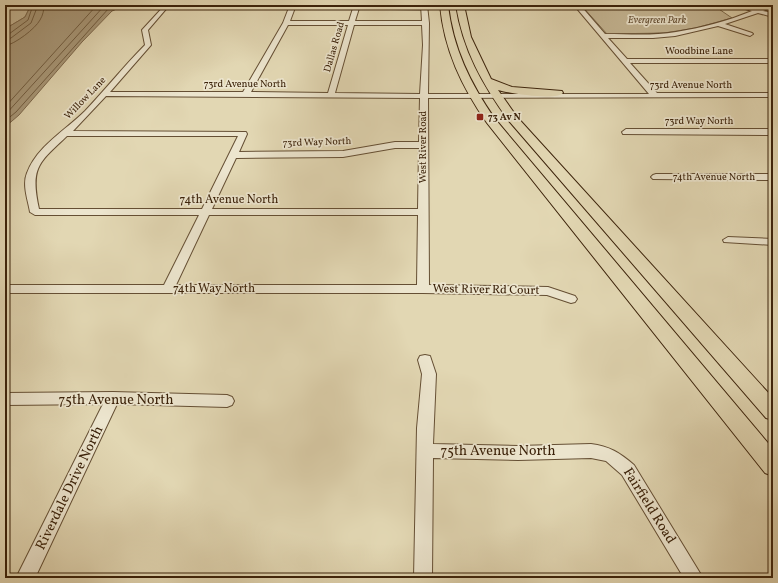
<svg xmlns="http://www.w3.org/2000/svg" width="778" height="583" font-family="Vollkorn,serif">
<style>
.green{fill:#c6b896;stroke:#806d50}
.water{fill:#a9997a;stroke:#7d694d}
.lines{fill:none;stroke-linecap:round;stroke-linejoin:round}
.shore{stroke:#725e42;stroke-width:1}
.minor-casing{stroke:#654f34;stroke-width:2}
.highway-casing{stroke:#3b220a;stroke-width:2}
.minor{fill:#ece5ce;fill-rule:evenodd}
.highway{fill:#e2d7b3;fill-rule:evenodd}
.poi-dot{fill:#8f2418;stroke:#ece5ce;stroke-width:1.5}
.labels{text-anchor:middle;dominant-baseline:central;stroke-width:3.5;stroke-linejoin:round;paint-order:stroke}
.far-park-label{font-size:10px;font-style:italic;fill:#5e482d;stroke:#ece5ce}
.far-street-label{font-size:10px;fill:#3b220a;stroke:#ece5ce}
.far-poi-label{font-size:10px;font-weight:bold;fill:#3b220a;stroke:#ece5ce;text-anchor:start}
.street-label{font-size:12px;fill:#3b220a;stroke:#ece5ce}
.near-street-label{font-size:14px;fill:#3b220a;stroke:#ece5ce}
</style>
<rect width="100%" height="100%" fill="#e2d7b3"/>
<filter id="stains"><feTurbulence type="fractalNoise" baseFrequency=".005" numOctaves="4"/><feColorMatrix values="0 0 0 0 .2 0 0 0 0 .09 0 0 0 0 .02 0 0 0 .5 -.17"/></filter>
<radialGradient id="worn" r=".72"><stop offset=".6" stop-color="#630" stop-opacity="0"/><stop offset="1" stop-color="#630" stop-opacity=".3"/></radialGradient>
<path class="green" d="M 5,5 L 31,5 L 25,17 L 10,26 L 5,32 Z
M 361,5 L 420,5 L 421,10 L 360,9 Z
M 581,5 L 713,5 L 732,18 L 696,28 L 664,33 L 607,34 Z"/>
<path class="water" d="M 31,5 L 126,5 L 112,11 L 82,42 L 19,115 L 5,127 L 5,32 L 10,26 L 25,17 Z"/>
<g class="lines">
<path class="shore" d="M 5,34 L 9,34 L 28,20 L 33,5
M 5,40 L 11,38 L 31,23 L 38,5
M 5,46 C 15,44 35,29 40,20 C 43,15 44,10 44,5
M 5,107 L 97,5
M 5,115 L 105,5
M 5,121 L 16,112 L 109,8 L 116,5"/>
<defs>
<path id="minor" d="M 165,5 L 172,5 L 166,9 L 148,30 L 151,45 L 110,92 L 243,92 L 283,23 L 290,5 L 296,5 L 290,21 L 349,21 L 354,5 L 360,5 L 355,21 L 422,21 L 421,5 L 427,5 L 429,23 L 428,94 L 649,94 L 574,5 L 580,5 L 605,34 C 628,34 653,36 676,32 C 701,28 728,21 752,11 L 732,5 C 740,5 752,10 758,9 C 763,9 767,5 773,5 L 773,7 L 763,11 L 773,13 L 773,17 L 758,13 L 725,24 L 752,33 L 753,34 L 750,36 L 718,26 L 675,36 L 653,38 L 608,38 L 627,59 L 773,59 L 773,63 L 630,63 L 657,93 L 773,93 L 773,97 L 428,98 L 429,285 L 548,287 L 575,296 L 577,299 L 575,302 L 571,303 L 547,295 L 423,293 L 5,293 L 5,285 L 164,285 L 199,215 L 35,215 L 30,212 C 28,200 22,185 27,173 C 37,146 66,130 85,111 C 106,89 124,66 145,45 L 142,30 ZM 288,25 L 348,25 L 328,93 L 251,92 ZM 354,25 L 422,25 L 423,45 L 420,94 L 335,93 ZM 106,96 L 420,98 L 419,142 L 395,142 L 343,151 L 239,152 L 247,134 L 246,132 L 73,131 ZM 67,136 L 238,136 L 202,209 L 39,209 C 30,168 38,163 67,136 ZM 395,148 L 419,148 L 418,209 L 212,209 L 236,158 L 343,157 ZM 209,215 L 418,215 L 417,285 L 176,285 Z
M 626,129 L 773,129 L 773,135 L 623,134 L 622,132 Z
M 656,174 L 773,174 L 773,180 L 653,179 L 651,177 L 653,175 Z
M 728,237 L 773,239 L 773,245 L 724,242 L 723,240 Z
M 425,355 L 430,356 L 436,374 L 433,444 L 518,446 L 591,444 C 609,446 620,453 634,465 L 703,578 L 684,578 L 622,475 L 606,461 L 591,458 L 518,460 L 433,458 L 432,578 L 414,578 L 417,428 L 422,374 L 418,360 L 420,356 Z
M 113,392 L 227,395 L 232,397 L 234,401 L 232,405 L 227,407 L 117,404 L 35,578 L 16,578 L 103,404 L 5,405 L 5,393 Z"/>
<path id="highway" d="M 440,5 L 448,5 C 453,48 470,83 495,119 L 773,449 L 773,476 L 765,473 L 487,123 C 462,87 444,50 440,5 Z
M 456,5 L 464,5 L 471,37 L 491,79 L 512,87 L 562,91 L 563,93 C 556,101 508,93 498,90 L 517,117 L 773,398 L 773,420 L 766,418 L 509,121 C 483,85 463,50 456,5 Z"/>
</defs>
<use href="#minor" class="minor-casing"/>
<use href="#highway" class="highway-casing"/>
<use href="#minor" class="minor"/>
<use href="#highway" class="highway"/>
</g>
<rect class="poi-dot" x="476" y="113" width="8" height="8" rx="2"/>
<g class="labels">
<g class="far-park-label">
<text x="657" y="20">Evergreen Park</text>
</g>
<g class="far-street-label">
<text transform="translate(334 47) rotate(-74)">Dallas Road</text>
<text x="699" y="51">Woodbine Lane</text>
<text x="245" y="84">73rd Avenue North</text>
<text x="691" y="85">73rd Avenue North</text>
<text transform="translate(85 98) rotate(-46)">Willow Lane</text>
<text x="699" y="121">73rd Way North</text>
<text transform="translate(317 142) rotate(-2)">73rd Way North</text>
<text transform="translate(423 147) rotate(-90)">West River Road</text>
<text x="714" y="177">74th Avenue North</text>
</g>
<g class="far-poi-label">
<text x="488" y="117">73 Av N</text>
</g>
<g class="street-label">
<text x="229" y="200">74th Avenue North</text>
<text x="214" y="289">74th Way North</text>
<text transform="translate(486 290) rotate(1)">West River Rd Court</text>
</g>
<g class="near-street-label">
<text x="116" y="400">75th Avenue North</text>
<text x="498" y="451">75th Avenue North</text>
<text transform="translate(70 488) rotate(-64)">Riverdale Drive North</text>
<text transform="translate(649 506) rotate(58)">Fairfield Road</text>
</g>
</g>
<rect width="778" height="583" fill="none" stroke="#e2d7b3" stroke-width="20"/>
<rect x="6" y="6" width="766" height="571" fill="none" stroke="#3b220a" stroke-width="2"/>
<rect x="10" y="10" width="758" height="563" fill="none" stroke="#3b220a"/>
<rect width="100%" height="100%" filter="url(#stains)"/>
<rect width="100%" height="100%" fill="url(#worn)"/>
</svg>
